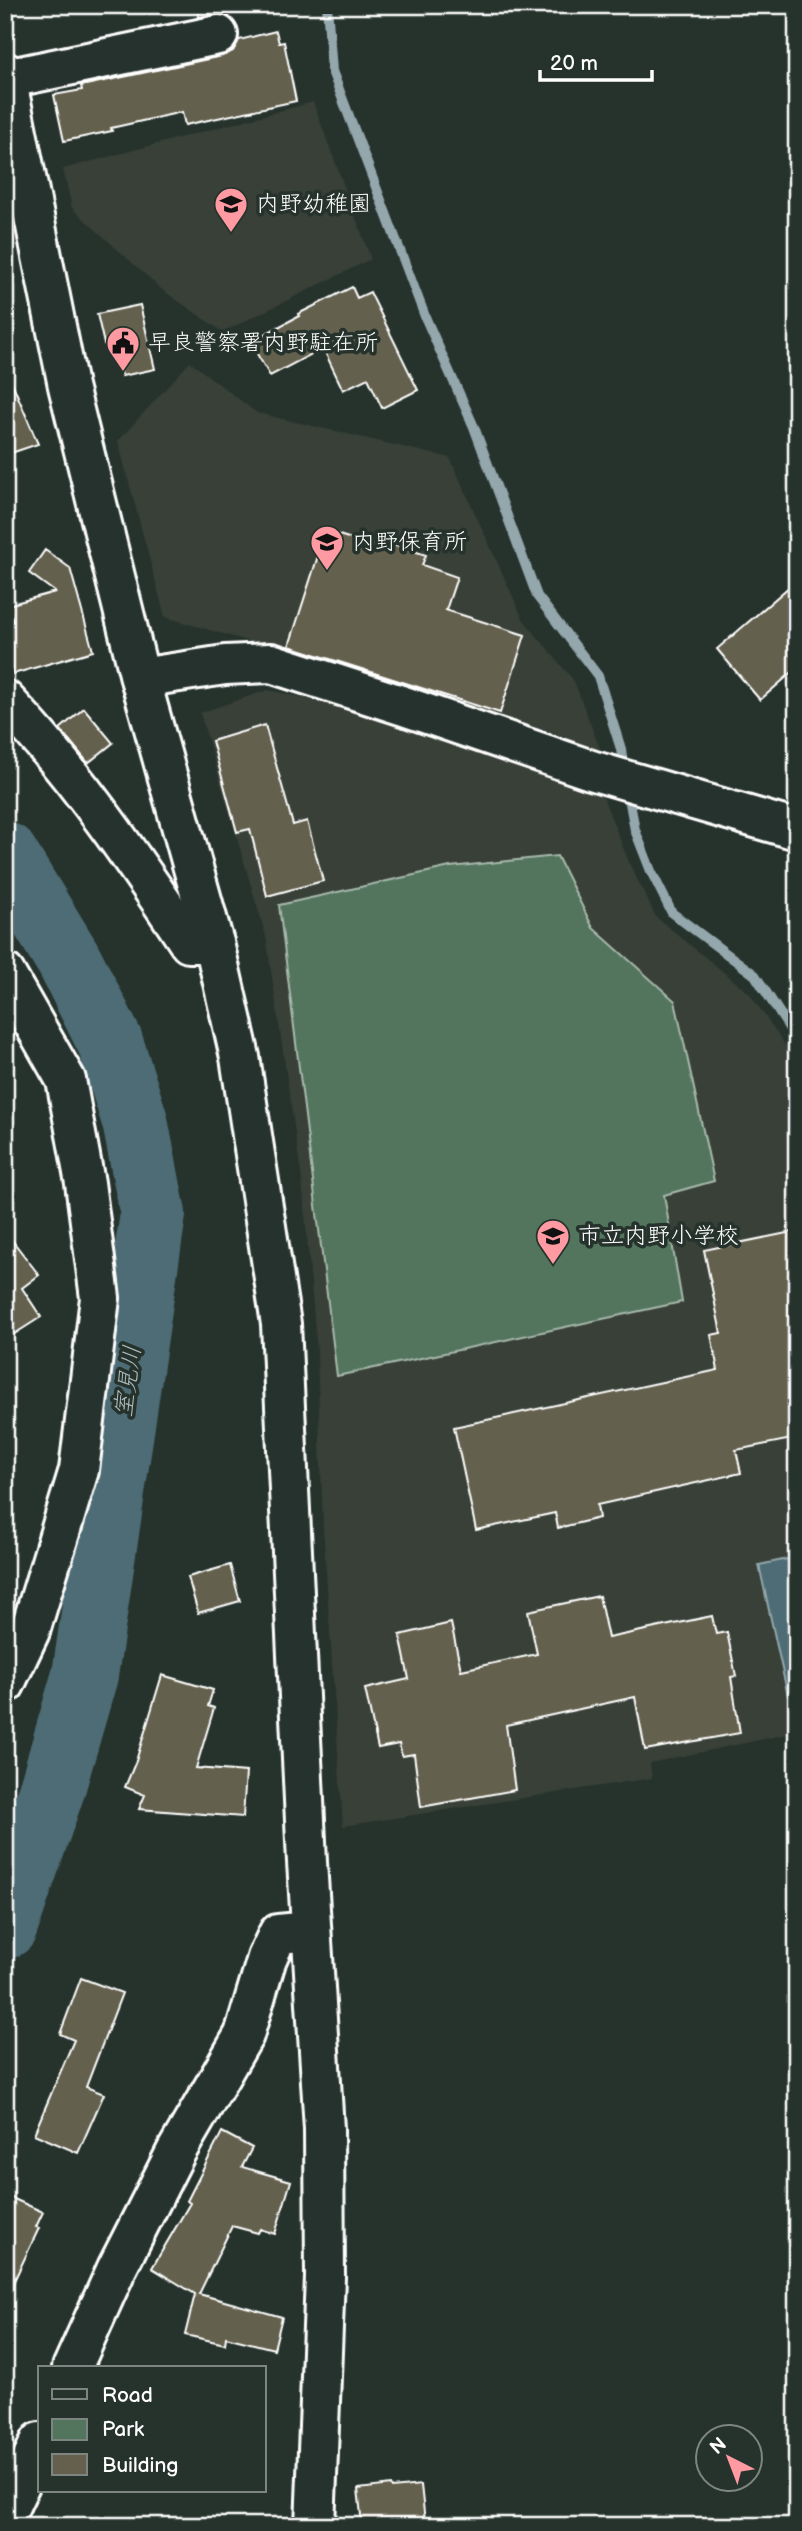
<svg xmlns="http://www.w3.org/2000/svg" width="802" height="2531" font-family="'Balsamiq Sans','Klee One',sans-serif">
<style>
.built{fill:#394037}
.green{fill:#53745d;stroke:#a9baae;stroke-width:2}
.water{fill:#4d6c74;stroke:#94a7ac;stroke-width:2}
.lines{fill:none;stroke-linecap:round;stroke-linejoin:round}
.stream{stroke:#94a7ac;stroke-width:10}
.river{stroke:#4d6c74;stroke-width:66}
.building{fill:#64604d;stroke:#fff;stroke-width:2}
.minor-casing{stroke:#fff;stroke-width:44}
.tertiary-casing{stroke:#fff;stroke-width:44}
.minor{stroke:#26332d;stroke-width:38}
.tertiary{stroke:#26332d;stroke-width:38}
.labels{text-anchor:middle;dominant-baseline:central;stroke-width:7;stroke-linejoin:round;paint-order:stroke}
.poi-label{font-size:23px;fill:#fff;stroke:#26332d;text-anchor:start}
.water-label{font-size:24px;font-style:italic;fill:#afbdc0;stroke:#26332d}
</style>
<rect width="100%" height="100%" fill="#26332d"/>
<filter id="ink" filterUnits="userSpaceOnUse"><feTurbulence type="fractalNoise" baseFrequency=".0143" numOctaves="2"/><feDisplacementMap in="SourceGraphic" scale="14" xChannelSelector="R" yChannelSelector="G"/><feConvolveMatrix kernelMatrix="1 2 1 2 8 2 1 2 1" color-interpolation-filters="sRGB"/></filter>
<g filter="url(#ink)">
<path class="built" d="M 313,102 L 371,259 L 223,332 L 161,289 L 72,208 L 63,169 Z
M 190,362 L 257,413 L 450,458 L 523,619 L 574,681 L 603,757 L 286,652 L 165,617 L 118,441 Z
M 268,690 L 366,711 L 597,782 L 631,867 L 656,917 L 749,993 L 797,1062 L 797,1732 L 650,1763 L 652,1778 L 343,1826 L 323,1527 L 317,1352 L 302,1180 L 266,936 L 200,713 Z"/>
<path class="green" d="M 557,856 L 593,928 L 675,1001 L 714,1181 L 664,1195 L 682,1302 L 337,1376 L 279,905 L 450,867 Z"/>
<path class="water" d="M 797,1557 L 797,1694 L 788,1696 L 759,1565 Z"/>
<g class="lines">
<path class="stream" d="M 327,5 L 332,71 L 426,319 L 474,427 L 537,596 L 598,676 L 621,749 L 624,771
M 627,787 L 635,830 L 651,871 L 672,913 L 755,975 L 797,1040"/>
<path class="river" d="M 5,855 L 69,960 L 110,1042 L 135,1121 L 153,1214 L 85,1675 L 52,1789 L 5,1926"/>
</g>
<path class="building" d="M 196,5 L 226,5 L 229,17 L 214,14 L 199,17 Z
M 276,31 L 279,43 L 284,42 L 296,101 L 185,125 L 182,112 L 111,128 L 112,131 L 64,141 L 54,95 L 82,90 L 81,86 L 222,56 L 233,51 L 239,40 Z
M 352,287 L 357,298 L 370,292 L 418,390 L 382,408 L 368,378 L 343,390 L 323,348 L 270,376 L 250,342 L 299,316 L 298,314 Z
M 140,305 L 155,369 L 122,376 L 115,342 L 104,344 L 97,314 Z
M 5,366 L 38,444 L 5,455 Z
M 326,531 L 387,550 L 390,543 L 426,555 L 422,565 L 457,577 L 446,610 L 525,635 L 500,713 L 289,646 Z
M 45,550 L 70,568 L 93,651 L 13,674 L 5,648 L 5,624 L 13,621 L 8,605 L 55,592 L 29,573 Z
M 797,580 L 797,668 L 760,700 L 717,649 Z
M 84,708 L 113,743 L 88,763 L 60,729 Z
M 265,725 L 293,825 L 307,821 L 323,881 L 267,896 L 250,829 L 237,832 L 212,741 Z
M 5,1231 L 39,1275 L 22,1288 L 41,1317 L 5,1340 Z
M 797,1231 L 797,1438 L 736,1450 L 741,1473 L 597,1505 L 599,1518 L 558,1528 L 555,1513 L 476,1530 L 454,1427 L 718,1370 L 711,1335 L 721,1333 L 704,1250 Z
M 230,1565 L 240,1601 L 198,1613 L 188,1577 Z
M 599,1596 L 608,1638 L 712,1616 L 716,1634 L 727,1632 L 736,1676 L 731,1677 L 740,1733 L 645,1750 L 635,1697 L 506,1725 L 515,1790 L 421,1807 L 414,1754 L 402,1756 L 399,1744 L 378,1748 L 365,1689 L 409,1679 L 400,1635 L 451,1623 L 461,1670 L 537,1654 L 528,1611 Z
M 162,1675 L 213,1690 L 208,1706 L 214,1708 L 196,1768 L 246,1772 L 243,1817 L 139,1809 L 145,1795 L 125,1787 L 136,1761 Z
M 81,1978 L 122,1993 L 86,2087 L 104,2094 L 78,2153 L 34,2134 L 74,2040 L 60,2034 Z
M 222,2132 L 252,2148 L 242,2167 L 291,2181 L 275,2234 L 260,2229 L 258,2233 L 232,2226 L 199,2294 L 282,2317 L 274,2349 L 226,2337 L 225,2344 L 185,2335 L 195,2294 L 152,2268 L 190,2203 L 187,2201 Z
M 5,2195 L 43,2212 L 36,2227 L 39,2228 L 5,2300 Z
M 391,2485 L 392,2488 L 421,2485 L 425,2522 L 409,2523 L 409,2526 L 375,2526 L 374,2522 L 362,2524 L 358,2489 Z"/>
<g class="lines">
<defs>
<path id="minor" d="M 5,79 L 218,35
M 140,678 L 225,665 L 271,663 L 404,706 L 591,770 L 797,830
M 5,700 C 75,774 133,858 189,943 L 214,943
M 5,973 L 66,1080 L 85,1183 L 100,1298 L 79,1470 L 30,1631 L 5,1684
M 72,2368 L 117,2268 L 176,2152 L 244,2035 L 267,1958 L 278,1934 L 311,1931
M 5,2516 L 40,2442"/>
<path id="tertiary" d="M 5,72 L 68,386 L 140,678 L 214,943 L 240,1057 L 281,1324 L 307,1862 L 324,2129 L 325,2277 L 315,2526"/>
</defs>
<use href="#minor" class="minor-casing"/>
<use href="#tertiary" class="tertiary-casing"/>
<use href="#minor" class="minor"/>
<use href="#tertiary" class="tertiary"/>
</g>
</g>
<defs>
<symbol id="school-pin" viewBox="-11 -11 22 30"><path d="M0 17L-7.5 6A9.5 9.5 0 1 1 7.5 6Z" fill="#ff9aa2" stroke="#26332d"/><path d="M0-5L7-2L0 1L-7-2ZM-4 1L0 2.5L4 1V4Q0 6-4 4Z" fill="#111"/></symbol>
<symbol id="civic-pin" viewBox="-11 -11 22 30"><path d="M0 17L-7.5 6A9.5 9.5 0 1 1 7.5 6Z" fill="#ff9aa2" stroke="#26332d"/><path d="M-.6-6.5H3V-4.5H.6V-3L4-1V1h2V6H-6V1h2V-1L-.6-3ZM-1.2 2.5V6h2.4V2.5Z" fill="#111"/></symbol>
</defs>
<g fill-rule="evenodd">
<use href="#school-pin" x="212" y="185" width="38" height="52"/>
<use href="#civic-pin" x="104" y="324" width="38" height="52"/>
<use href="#school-pin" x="308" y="523" width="38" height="52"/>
<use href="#school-pin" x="534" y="1217" width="38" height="52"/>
</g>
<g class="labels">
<g class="poi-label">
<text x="256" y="204">内野幼稚園</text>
<text x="148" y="343">早良警察署内野駐在所</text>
<text x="352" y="542">内野保育所</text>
<text x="578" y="1236">市立内野小学校</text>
</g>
<g class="water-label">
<text transform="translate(128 1381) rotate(-82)">室見川</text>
</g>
</g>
<rect width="802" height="2531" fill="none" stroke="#26332d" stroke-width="28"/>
<rect x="14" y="14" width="774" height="2503" fill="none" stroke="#fff" stroke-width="2.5" filter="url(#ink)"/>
<rect x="38" y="2366" width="228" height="126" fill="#26332d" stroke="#7d8581" stroke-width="2"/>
<rect x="52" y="2389" width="35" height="10" fill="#26332d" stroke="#7d8581" stroke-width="2"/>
<text x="102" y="2402" font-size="21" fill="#ffffff">Road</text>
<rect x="52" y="2419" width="35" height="21" fill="#53745d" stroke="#7d8581" stroke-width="2"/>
<text x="102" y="2436" font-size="21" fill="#ffffff">Park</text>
<rect x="52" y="2454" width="35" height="21" fill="#64604d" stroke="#7d8581" stroke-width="2"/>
<text x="102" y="2472" font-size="21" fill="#ffffff">Building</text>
<g transform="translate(729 2458) rotate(318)"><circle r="33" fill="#26332d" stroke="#7d8581" stroke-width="2"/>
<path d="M0-5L12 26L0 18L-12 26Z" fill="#ff9aa2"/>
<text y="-10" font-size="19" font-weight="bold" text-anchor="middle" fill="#ffffff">N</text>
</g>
<path d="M540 70v10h112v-10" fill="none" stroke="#ffffff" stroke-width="3.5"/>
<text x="550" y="70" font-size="21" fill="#ffffff" stroke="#26332d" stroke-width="5" paint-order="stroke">20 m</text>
</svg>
